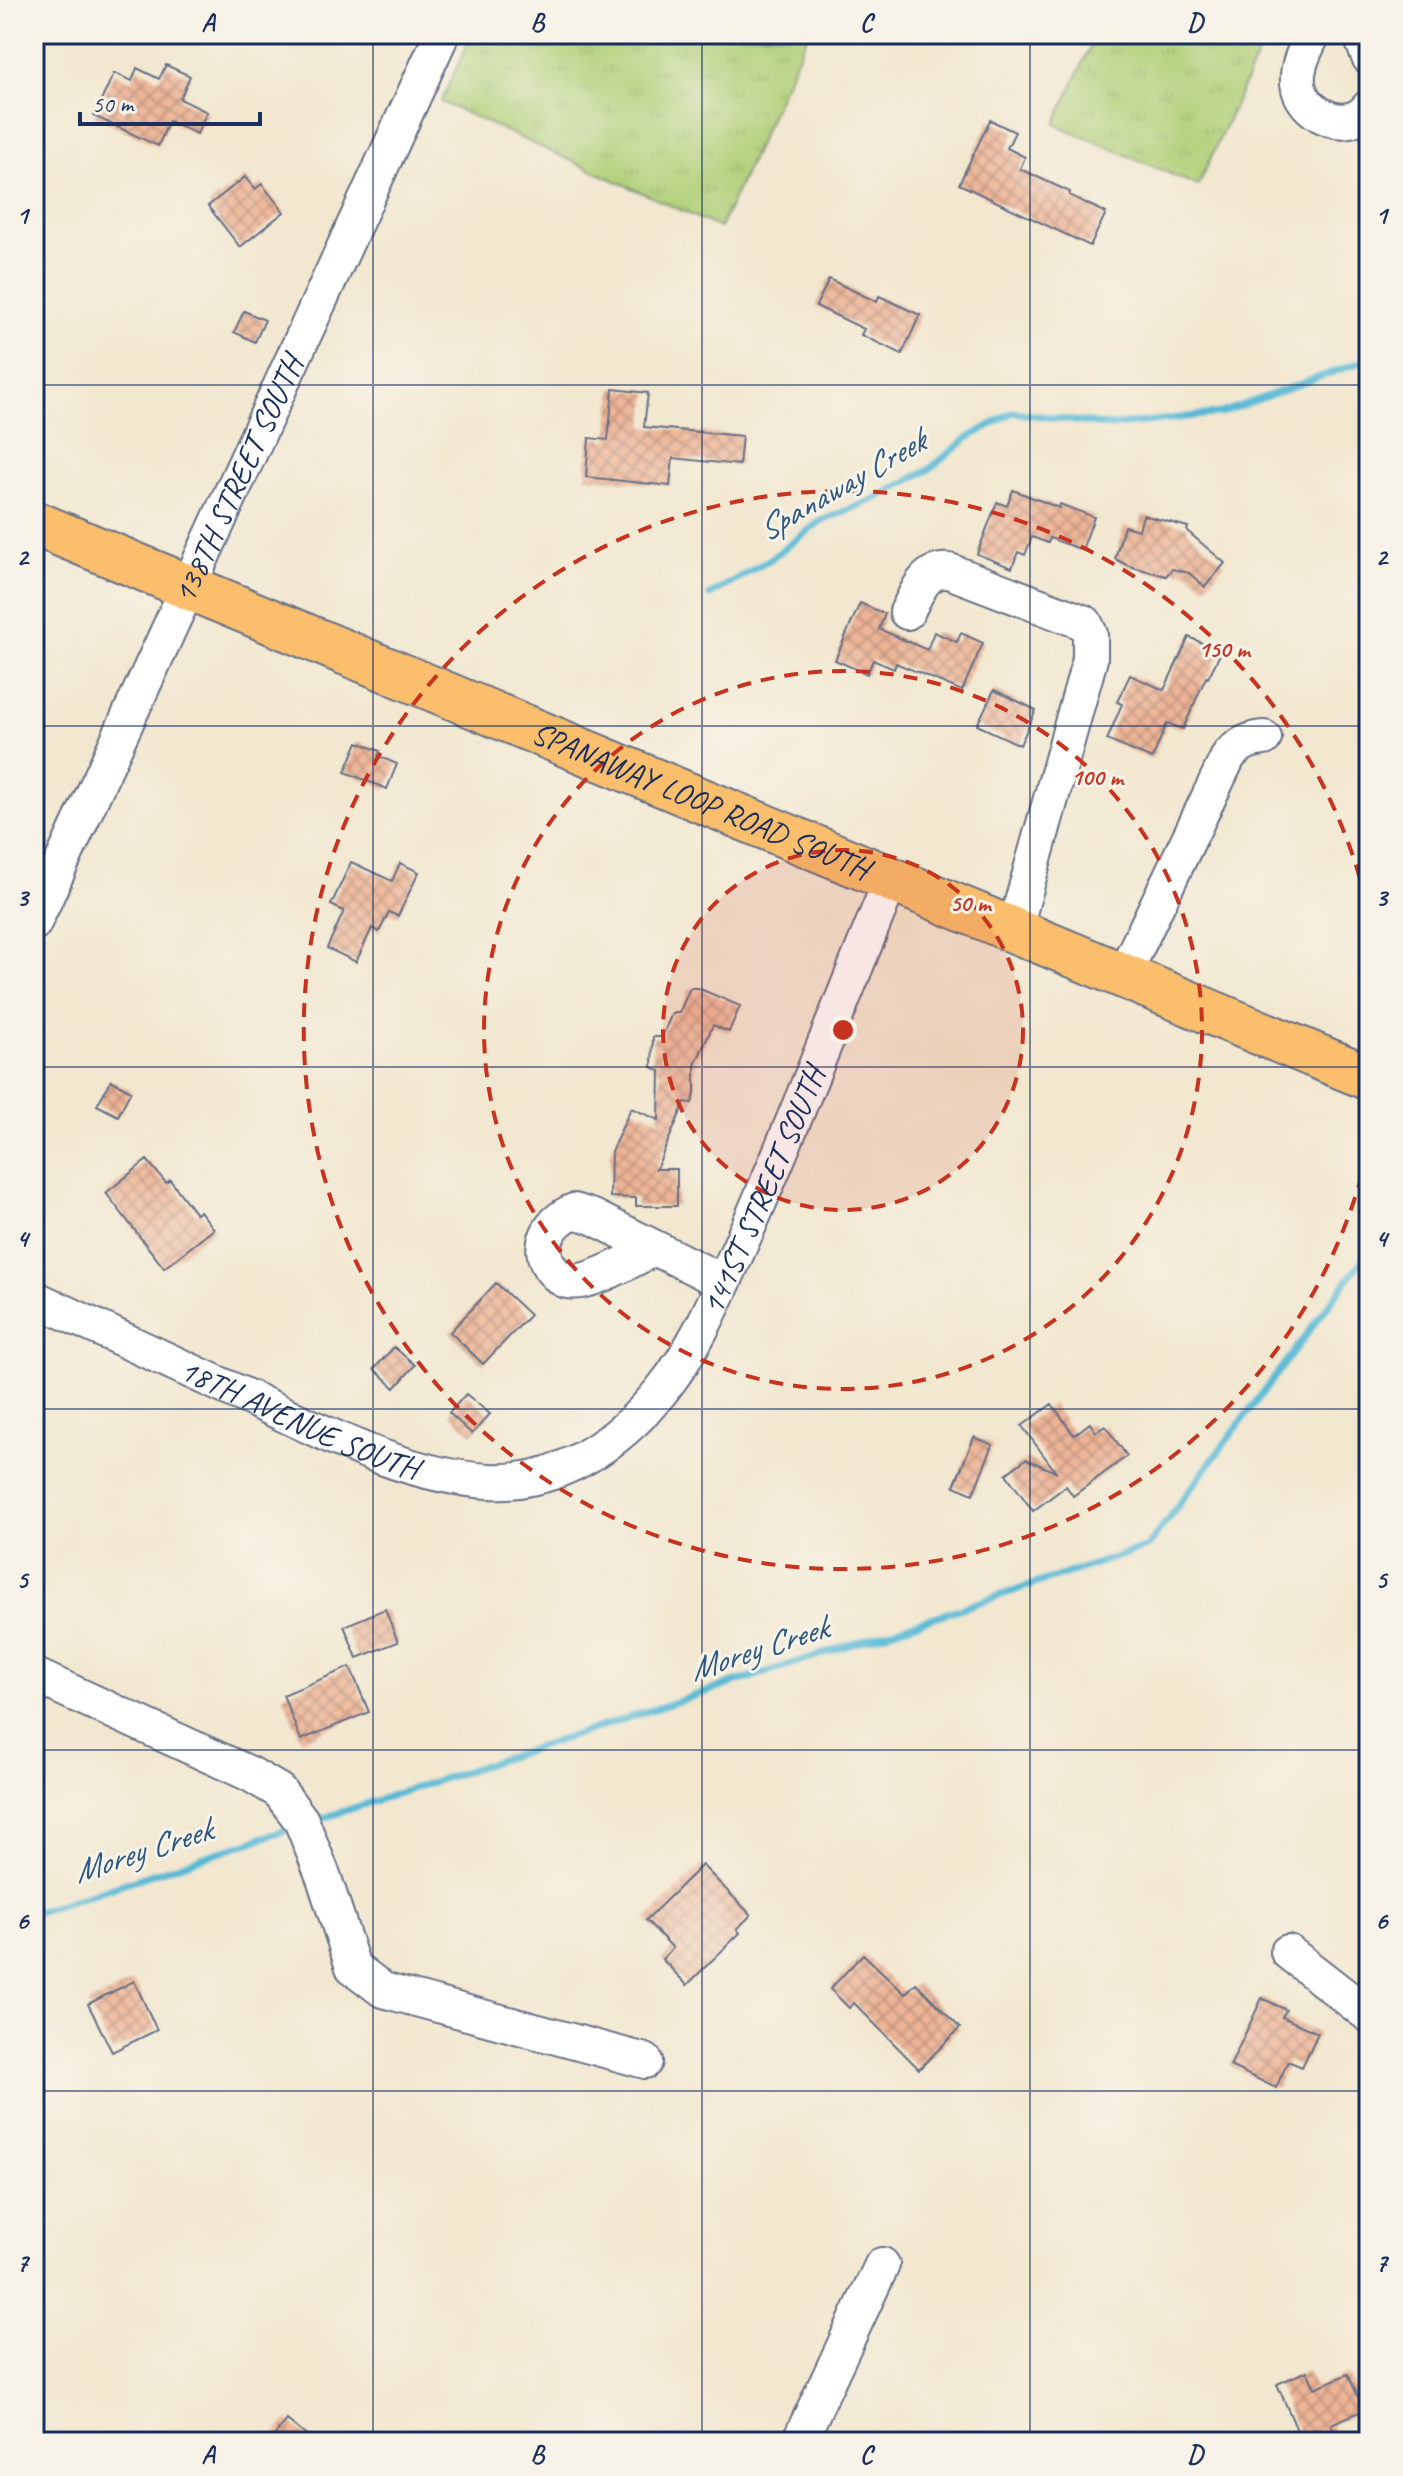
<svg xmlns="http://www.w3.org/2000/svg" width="1403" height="2476" font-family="Caveat,sans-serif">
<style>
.grass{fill:url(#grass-tufts);stroke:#667f6a;stroke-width:2}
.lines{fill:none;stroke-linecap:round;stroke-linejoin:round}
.stream{stroke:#56b9d5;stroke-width:7}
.building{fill:url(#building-cross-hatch)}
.minor-casing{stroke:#666f86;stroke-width:38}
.major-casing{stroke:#666f86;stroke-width:48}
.minor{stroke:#fff;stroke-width:34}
.major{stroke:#fabe6d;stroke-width:44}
.grid{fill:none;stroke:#1b2f5e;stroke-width:2;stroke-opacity:0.55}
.ring{fill:none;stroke:#c8321e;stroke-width:4;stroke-dasharray:14 10}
.labels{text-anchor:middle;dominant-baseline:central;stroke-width:6;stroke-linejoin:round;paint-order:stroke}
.street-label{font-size:32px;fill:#1b2f5e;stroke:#f7f3e8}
.water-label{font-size:34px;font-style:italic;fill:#2d5882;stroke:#f7f3e8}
.centre{fill:#c8321e;stroke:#f7f3e8;stroke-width:4}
.ring-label{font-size:24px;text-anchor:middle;font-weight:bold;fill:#c8321e;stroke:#f7f3e8;stroke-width:6;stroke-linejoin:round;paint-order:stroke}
.neatline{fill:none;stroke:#1b2f5e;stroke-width:3}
.grid-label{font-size:26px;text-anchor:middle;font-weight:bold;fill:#1b2f5e}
</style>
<defs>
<pattern id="grass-tufts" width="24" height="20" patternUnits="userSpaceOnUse" patternTransform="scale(2)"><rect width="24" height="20" fill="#b0cf77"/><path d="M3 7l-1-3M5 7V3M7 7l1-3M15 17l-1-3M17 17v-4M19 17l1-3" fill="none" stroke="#97b269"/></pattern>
<pattern id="building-cross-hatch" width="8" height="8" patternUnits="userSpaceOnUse" patternTransform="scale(2)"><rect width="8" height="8" fill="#eeb597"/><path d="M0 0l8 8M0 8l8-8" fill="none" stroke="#c0947e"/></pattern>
</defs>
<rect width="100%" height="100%" fill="#f7f3e8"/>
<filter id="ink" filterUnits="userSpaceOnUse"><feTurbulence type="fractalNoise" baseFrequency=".0125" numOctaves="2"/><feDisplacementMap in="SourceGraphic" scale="16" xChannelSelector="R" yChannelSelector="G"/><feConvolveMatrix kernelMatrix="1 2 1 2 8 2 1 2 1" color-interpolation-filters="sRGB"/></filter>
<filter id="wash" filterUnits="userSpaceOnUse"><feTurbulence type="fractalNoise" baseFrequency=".006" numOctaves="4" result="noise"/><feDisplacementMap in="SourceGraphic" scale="32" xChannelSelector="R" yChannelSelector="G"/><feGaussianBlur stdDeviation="1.8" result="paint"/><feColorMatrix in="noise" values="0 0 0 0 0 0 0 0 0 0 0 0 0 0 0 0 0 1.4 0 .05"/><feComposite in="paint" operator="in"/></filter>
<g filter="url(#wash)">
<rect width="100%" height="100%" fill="#f2e7cf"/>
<path class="grass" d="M 472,34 L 808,34 L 720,228 L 441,102 Z
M 1096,34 L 1267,34 L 1198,186 L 1055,124 Z"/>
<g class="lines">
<path class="stream" d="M 710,595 L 769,560 L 821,521 L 875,499 L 928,470 L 968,438 L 1013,412 L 1110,426 L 1221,413 L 1369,359
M 311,1822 L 1147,1547 L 1369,1251
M 34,1913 L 295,1827"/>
</g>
<g id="blocks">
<path class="building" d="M 166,65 L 190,76 L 180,99 L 207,112 L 197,134 L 169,121 L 158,146 L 94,116 L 114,73 L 132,81 L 137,68 L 159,79 Z
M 990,120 L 1015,132 L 1007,148 L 1025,157 L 1020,169 L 1070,192 L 1069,195 L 1106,213 L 1090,246 L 959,184 Z
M 245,177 L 255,189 L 262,184 L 284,212 L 240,247 L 208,206 Z
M 829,279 L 877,302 L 879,296 L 920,315 L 902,354 L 861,335 L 864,329 L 816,306 Z
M 244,311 L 265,320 L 255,342 L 234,332 Z
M 613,389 L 648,393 L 644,427 L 742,436 L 739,465 L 673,458 L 670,486 L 586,477 L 589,438 L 608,440 Z
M 1013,490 L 1059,508 L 1060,504 L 1094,517 L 1082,550 L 1050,538 L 1048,543 L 1032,537 L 1025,555 L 1018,552 L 1012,568 L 977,554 L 997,502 L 1007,506 Z
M 1143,515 L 1188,527 L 1187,531 L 1225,563 L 1205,587 L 1189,573 L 1172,569 L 1166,576 L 1129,566 L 1115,559 L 1124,526 L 1139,530 Z
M 860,603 L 885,614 L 879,629 L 927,650 L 934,632 L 957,642 L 961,633 L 983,643 L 962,691 L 896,663 L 894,669 L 873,660 L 867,674 L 835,660 Z
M 1189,637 L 1221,652 L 1208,678 L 1206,677 L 1183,729 L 1167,723 L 1152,759 L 1107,740 L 1122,704 L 1117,702 L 1130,675 L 1164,690 Z
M 994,690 L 1036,710 L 1020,745 L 977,725 Z
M 358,742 L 380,751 L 378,756 L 397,764 L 387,789 L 345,772 Z
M 351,862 L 392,881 L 400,863 L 419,872 L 398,916 L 389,912 L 379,932 L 372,928 L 356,962 L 327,948 L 344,911 L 331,905 Z
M 690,988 L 698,988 L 740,1006 L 729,1032 L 713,1025 L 695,1065 L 695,1094 L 692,1103 L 685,1102 L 656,1169 L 677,1169 L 677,1206 L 636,1206 L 636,1198 L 610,1197 L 611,1152 L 631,1108 L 659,1120 L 660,1071 L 652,1067 L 653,1037 L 662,1037 L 672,1013 L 679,1013 Z
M 111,1080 L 131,1091 L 118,1116 L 97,1105 Z
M 147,1160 L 166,1183 L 170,1180 L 196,1214 L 200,1211 L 214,1229 L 164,1268 L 106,1193 Z
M 496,1283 L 530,1315 L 483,1364 L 450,1332 Z
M 394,1347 L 415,1365 L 395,1388 L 374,1369 Z
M 466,1394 L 490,1414 L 472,1434 L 449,1413 Z
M 1052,1404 L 1074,1435 L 1090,1423 L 1096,1432 L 1105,1426 L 1127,1456 L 1073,1496 L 1066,1486 L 1033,1511 L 1006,1474 L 1026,1459 L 1056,1472 L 1022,1426 Z
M 974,1437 L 993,1445 L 973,1494 L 954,1486 Z
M 385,1609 L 398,1642 L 357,1658 L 344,1626 Z
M 350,1667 L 369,1712 L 301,1740 L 283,1695 Z
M 702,1865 L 751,1915 L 737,1929 L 740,1933 L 687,1985 L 662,1959 L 673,1948 L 646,1920 Z
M 863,1954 L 905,1994 L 916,1983 L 960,2028 L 919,2069 L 854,2003 L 849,2008 L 830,1989 Z
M 134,1981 L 157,2030 L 112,2052 L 88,2004 Z
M 1262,1998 L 1286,2010 L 1282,2017 L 1318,2033 L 1302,2067 L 1288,2061 L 1276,2088 L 1230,2066 Z
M 1307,2371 L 1315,2388 L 1348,2374 L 1364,2410 L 1331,2424 L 1339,2442 L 1302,2442 L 1277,2384 Z
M 287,2420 L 314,2442 L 269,2442 Z"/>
</g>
</g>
<g filter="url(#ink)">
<use href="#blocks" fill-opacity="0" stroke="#666f86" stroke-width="2"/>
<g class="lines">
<defs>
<g id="minor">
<path d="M 1313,34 C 1305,50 1294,70 1299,89 C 1307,117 1350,134 1369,107"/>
<path d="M 1360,34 L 1369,57"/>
<path d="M 907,612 C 917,593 924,568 949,571 L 1085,623 L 1090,634 L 1090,659 L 1014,931"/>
<path id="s1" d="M 34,923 L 442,34"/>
<path d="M 1123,976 L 1229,755 C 1240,744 1250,739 1264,738"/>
<path d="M 653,1249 C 632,1259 589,1286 567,1281 C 560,1279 556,1275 552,1270 C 534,1247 550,1221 574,1211 L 593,1217 L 723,1282"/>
<path id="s2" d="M 34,1298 C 107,1332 179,1366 252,1399 C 327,1434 404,1476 489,1481 C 559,1485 619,1443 661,1391 C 700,1343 722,1285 747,1230 C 798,1115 843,996 891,880"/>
<path d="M 34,1675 L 250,1774 L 279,1791 L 301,1820 L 324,1878 L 353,1967 L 383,1990 L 645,2061"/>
<path d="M 1288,1952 L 1369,2015"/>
<path d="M 799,2442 L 882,2265"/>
</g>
<g id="major">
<path id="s3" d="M 34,523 L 1369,1078"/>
</g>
</defs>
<use href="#minor" class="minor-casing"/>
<use href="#major" class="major-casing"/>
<use href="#minor" class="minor"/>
<use href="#major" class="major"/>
</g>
</g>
<path class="grid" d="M 373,34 L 373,2442M 702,34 L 702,2442M 1030,34 L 1030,2442M 34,385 L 1369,385M 34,726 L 1369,726M 34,1067 L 1369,1067M 34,1409 L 1369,1409M 34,1750 L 1369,1750M 34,2091 L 1369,2091"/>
<circle cx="843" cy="1030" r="180" fill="#c8321e" fill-opacity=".12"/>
<g class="ring">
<circle cx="843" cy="1030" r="180"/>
<circle cx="843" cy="1030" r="359"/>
<path d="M1368 1151A539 539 0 1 1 1368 909"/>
</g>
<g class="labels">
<g class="street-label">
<text stroke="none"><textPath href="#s1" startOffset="488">138TH STREET SOUTH</textPath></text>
<text stroke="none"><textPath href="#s3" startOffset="722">SPANAWAY LOOP ROAD SOUTH</textPath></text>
<text stroke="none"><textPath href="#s2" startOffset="920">141ST STREET SOUTH</textPath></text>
<text stroke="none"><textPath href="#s2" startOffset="292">18TH AVENUE SOUTH</textPath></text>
</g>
<g class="water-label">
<text transform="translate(841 485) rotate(-30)">Spanaway Creek</text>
<text transform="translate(758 1648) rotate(-18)">Morey Creek</text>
<text transform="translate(142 1850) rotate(-18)">Morey Creek</text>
</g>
</g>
<circle cx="843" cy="1030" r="12" class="centre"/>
<g class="ring-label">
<text x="1224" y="657">150 m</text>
<text x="1097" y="785">100 m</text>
<text x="970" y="911">50 m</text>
</g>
<rect width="1403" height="2476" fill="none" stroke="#f7f3e8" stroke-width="88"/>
<path d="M80 112v12h180v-12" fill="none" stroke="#1b2f5e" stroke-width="4"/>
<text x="92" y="112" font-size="24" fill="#1b2f5e" stroke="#f7f3e8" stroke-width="6" paint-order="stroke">50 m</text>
<rect x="44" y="44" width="1315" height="2388" class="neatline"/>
<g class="grid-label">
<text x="208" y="31">A</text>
<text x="537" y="31">B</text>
<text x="866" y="31">C</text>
<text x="1195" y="31">D</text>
<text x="22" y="224">1</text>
<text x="1381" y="224">1</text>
<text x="22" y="565">2</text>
<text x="1381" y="565">2</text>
<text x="22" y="906">3</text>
<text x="1381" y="906">3</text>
<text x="22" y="1247">4</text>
<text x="1381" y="1247">4</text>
<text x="22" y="1588">5</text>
<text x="1381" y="1588">5</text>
<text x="22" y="1929">6</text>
<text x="1381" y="1929">6</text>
<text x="22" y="2271">7</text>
<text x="1381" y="2271">7</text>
<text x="208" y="2463">A</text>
<text x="537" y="2463">B</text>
<text x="866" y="2463">C</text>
<text x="1195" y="2463">D</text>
</g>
</svg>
